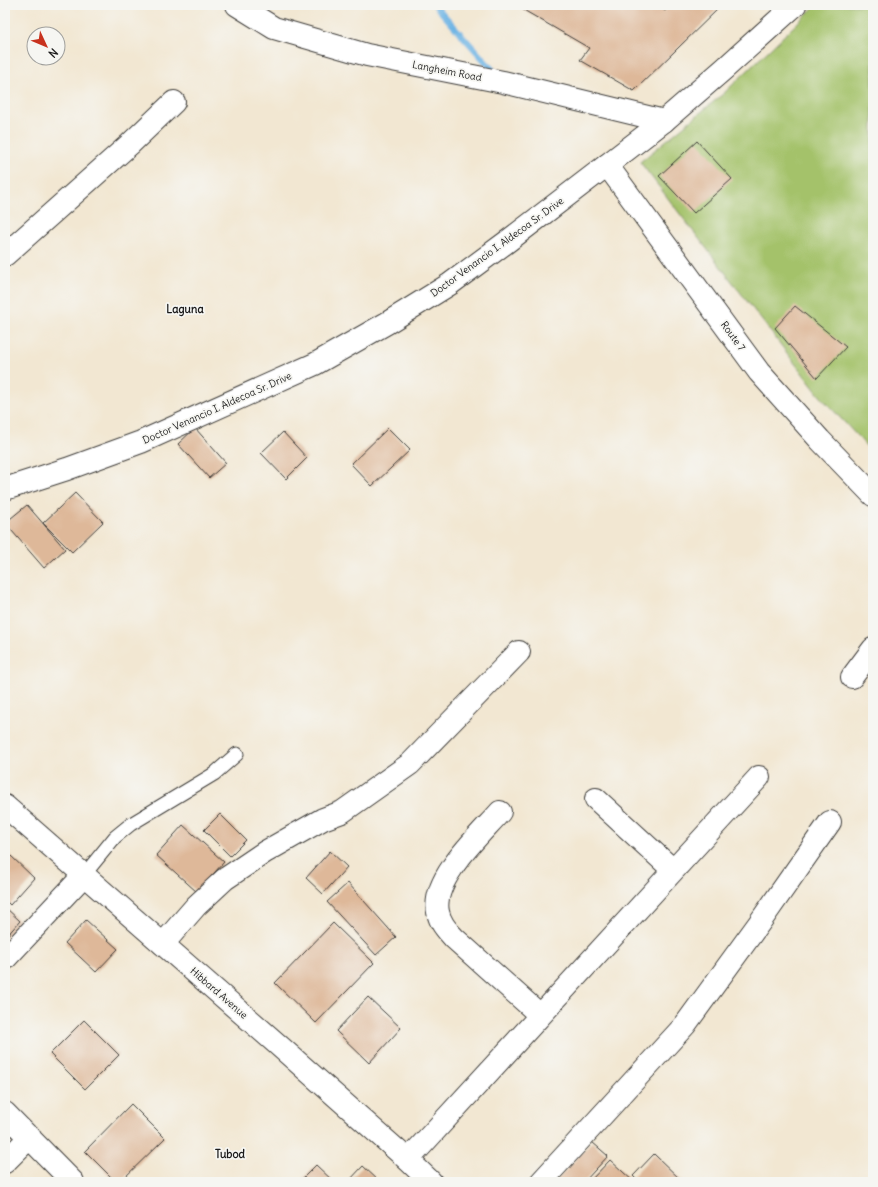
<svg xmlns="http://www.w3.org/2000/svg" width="878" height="1187" font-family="Delius,sans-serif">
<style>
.green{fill:#a4c26a;stroke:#606f43}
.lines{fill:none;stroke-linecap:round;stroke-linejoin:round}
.stream{stroke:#6db4e4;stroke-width:6}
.building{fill:#deb899}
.service-casing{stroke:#3c3a37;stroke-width:15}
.minor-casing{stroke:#3c3a37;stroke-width:24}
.tertiary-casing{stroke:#3c3a37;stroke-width:24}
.secondary-casing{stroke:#3c3a37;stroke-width:24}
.trunk-casing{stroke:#3c3a37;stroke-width:24}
.service{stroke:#fff;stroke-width:13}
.minor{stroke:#fff;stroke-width:22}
.tertiary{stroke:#fff;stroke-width:22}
.secondary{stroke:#fff;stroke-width:22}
.trunk{stroke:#fff;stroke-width:22}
.labels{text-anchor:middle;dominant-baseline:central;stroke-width:3.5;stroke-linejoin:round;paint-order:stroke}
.street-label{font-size:10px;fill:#1c1c1c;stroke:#f6f6f2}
.neighbourhood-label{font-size:11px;font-weight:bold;fill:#1c1c1c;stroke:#f6f6f2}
</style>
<rect width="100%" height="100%" fill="#f6f6f2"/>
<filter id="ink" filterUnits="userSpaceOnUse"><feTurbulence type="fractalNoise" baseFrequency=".025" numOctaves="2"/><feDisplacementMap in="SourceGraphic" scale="8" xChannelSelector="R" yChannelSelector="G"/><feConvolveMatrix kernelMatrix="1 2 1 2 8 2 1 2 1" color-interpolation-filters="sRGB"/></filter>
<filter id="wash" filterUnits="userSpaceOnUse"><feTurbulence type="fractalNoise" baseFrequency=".012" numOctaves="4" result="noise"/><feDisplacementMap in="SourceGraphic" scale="16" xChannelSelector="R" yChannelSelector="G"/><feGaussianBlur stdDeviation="0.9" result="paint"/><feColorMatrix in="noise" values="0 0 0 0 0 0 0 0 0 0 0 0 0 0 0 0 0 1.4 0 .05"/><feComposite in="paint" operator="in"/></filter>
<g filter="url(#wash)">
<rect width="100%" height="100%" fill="#f2e7d2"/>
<path class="green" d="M 816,5 L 873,5 L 873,453 L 820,396 L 640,162 L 723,94 Z"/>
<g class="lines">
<path class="stream" d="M 435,5 L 492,69"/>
</g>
<g id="blocks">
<path class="building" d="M 515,5 L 658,5 L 665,11 L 670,5 L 722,5 L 634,91 L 580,60 L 589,48 Z
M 697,141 L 732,179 L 694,213 L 659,176 Z
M 795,306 L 846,347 L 817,378 L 775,328 Z
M 195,428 L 226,463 L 209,478 L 178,444 Z
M 388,428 L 410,450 L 372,486 L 351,464 Z
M 283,432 L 307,458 L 286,479 L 261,453 Z
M 75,493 L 103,522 L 72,552 L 43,523 Z
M 27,505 L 65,549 L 44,568 L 5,523 Z
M 220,814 L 246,840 L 230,856 L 204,830 Z
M 183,825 L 224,862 L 197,892 L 156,855 Z
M 330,851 L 347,867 L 323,894 L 306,878 Z
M 10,855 L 34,878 L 10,905 L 5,900 L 5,861 Z
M 348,883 L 396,937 L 376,955 L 327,902 Z
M 5,907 L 20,921 L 5,938 Z
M 86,920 L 118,949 L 96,972 L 65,943 Z
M 333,923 L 374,963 L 316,1023 L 275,983 Z
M 368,997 L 401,1028 L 369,1063 L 336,1031 Z
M 84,1020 L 119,1055 L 85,1089 L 50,1054 Z
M 131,1104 L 165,1138 L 120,1182 L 116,1182 L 85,1151 Z
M 592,1142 L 608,1156 L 584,1182 L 555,1182 Z
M 654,1154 L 683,1182 L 639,1182 L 633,1176 Z
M 610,1160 L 634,1182 L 589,1182 Z
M 316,1165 L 334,1182 L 299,1182 Z
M 363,1166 L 380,1182 L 348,1182 Z"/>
</g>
</g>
<g filter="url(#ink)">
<use href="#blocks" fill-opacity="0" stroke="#3c3a37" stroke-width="1"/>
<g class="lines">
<defs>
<path id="service" d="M 84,875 L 115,837 L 131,824 L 214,774 L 237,754"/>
<path id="minor" d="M 5,255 L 130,144 L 174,102
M 852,677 L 873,649
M 596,799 L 673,870
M 500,812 C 480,835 431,879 438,912 C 440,923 447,930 454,938 L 540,1015
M 163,944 L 196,906 L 225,879 L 265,852 L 323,819 L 342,812 L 410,764 L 519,652
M 5,959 L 84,875
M 5,1113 L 73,1182
M 408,1160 L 759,777
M 5,1162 L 30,1137
M 541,1182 L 685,1025 L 760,922 L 830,822"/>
<path id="tertiary" d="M 237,5 L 274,28 L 367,55 L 503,82 L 664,121
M 607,165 L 759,372 L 820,440 L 873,495"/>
<path id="secondary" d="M 5,806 L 276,1043 L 408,1160 L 431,1182"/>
<path id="trunk" d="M 5,489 L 67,469 L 141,442 L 315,364 L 387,323 L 450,284 L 508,241 L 607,165 L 664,121 L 724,69 L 795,5"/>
</defs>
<use href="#service" class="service-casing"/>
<use href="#minor" class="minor-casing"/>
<use href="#tertiary" class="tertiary-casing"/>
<use href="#secondary" class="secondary-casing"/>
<use href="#trunk" class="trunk-casing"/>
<use href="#service" class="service"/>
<use href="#minor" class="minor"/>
<use href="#tertiary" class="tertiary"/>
<use href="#secondary" class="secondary"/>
<use href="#trunk" class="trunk"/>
</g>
</g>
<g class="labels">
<g class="street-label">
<text transform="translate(447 71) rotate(11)">Langheim Road</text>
<text transform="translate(497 247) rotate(-36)">Doctor Venancio I. Aldecoa Sr. Drive</text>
<text transform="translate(733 336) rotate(54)">Route 7</text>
<text transform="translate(217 408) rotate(-24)">Doctor Venancio I. Aldecoa Sr. Drive</text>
<text transform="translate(219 993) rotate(41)">Hibbard Avenue</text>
</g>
<g class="neighbourhood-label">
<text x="185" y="309">Laguna</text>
<text x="230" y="1154">Tubod</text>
</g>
</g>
<rect width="878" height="1187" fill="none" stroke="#f6f6f2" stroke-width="20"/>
<g transform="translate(46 46) rotate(134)"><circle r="19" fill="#f6f6f2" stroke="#9f9f9c"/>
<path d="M0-3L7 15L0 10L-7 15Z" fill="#c8321e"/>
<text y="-6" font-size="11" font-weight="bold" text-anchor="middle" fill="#1c1c1c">N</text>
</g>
</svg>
